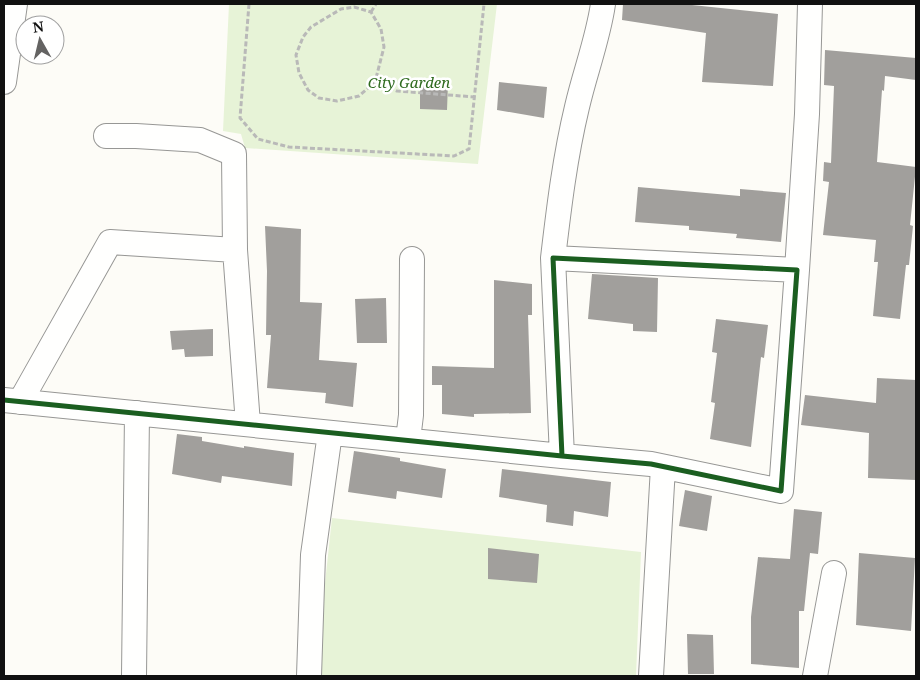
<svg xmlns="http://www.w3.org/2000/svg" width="920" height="680" font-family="'Noto Serif',serif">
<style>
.green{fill:#e7f3d7}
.building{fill:#a19f9c}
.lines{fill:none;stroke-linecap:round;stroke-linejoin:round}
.minor-casing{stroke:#979795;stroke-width:26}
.path{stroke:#b9b9b8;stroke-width:3;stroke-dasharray:5 2.5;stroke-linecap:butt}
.minor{stroke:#fffffe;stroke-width:24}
.cycleway-casing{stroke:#fff;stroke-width:8}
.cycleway{stroke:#1b5e20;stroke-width:5}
.labels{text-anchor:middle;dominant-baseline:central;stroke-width:5;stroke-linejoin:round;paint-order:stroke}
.park-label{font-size:15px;font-style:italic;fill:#2f6b1f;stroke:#fff}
</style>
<rect width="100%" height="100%" fill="#fdfcf7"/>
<path class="green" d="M 229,4 L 497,4 L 478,164 L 245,148 L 241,134 L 223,131 Z
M 332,518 L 641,552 L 636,676 L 315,676 Z"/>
<path class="building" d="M 623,4 L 692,4 L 692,5 L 778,14 L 773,86 L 702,82 L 706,33 L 622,20 Z
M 825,50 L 916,58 L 916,80 L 885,76 L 884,91 L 882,90 L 877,162 L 916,167 L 910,225 L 913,226 L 909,265 L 906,265 L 900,319 L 873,316 L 878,262 L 874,262 L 876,240 L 823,235 L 829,182 L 823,181 L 824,162 L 831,163 L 834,86 L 824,85 Z
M 499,82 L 547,87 L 544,118 L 497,110 Z
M 420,83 L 448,83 L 447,110 L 420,109 Z
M 638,187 L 740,196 L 740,189 L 786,193 L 781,242 L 736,238 L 737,234 L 689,230 L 689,226 L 635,222 Z
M 265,226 L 301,229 L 300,302 L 322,303 L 319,360 L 357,363 L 353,407 L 325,403 L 326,393 L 267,388 L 271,335 L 266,335 L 267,271 Z
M 592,274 L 658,278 L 657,332 L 633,331 L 633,324 L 588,319 Z
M 494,280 L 532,284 L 532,315 L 528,315 L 531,413 L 474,414 L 474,417 L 442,414 L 442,385 L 432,385 L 432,366 L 494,368 Z
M 386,298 L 387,343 L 357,343 L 355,299 Z
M 716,319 L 768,325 L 764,358 L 761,357 L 751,447 L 710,439 L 715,403 L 711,402 L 717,353 L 712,352 Z
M 213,329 L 213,356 L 185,357 L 184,349 L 172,350 L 170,331 Z
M 877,378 L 916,380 L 916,480 L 868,478 L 869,433 L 801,425 L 805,395 L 876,403 Z
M 177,434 L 202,437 L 202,441 L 244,448 L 244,446 L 294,453 L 292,486 L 222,476 L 221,483 L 172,474 Z
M 354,451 L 400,458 L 400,461 L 446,469 L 442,498 L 397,491 L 396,499 L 348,492 Z
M 502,469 L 611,482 L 608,517 L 574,511 L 573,526 L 546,522 L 547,505 L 499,497 Z
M 685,490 L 712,496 L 707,531 L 679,526 Z
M 794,509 L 822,512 L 818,554 L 810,553 L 804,611 L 799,611 L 799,668 L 751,664 L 751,617 L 758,557 L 790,559 Z
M 488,548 L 539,554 L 537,583 L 488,579 Z
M 859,553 L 915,558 L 911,631 L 856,625 Z
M 687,634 L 713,635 L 714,674 L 688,674 Z"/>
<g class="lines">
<defs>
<path id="minor" d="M 4,82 L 15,4
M 106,136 L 136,136 L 200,140 L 234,154 L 235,250
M 553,258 C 559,207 565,157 577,107 C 585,72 598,39 603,4
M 797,270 L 807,114 L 810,4
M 4,400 L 562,456 L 651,464 L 781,491 L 797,270 L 553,258 L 562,456
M 20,402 L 110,242 L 235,250 L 248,424
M 408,440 L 411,415 L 412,259
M 134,676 L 137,413
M 309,676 L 313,555 L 330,433
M 651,676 L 663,467
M 815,676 L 834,573"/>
</defs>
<use href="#minor" class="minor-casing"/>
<path class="path" d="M 249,4 L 240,118 L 258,139 L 289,147 L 454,156 L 469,149 L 484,4
M 354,7 L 371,12 L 381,29 L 384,47 L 375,82 L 359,96 L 337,101 L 319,98 L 308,90 L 299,73 L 296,55 L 303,37 L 311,27 L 341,9 Z
M 371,12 L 376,4
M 375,82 L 397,91 L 475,97"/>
<use href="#minor" class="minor"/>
<defs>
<path id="cycleway" d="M 4,400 L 562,456 L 651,464 L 781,491 L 797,270 L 553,258 L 562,456"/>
</defs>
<use href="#cycleway" class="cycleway-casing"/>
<use href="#cycleway" class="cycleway"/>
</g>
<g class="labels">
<g class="park-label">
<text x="409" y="82">City Garden</text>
</g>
</g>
<rect width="920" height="680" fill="none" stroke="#111111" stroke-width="10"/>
<g transform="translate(40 40) rotate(352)"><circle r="24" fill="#ffffff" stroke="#a0a0a0"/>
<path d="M0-4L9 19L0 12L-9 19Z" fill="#646362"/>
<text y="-8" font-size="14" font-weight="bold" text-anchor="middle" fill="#111111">N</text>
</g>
</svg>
